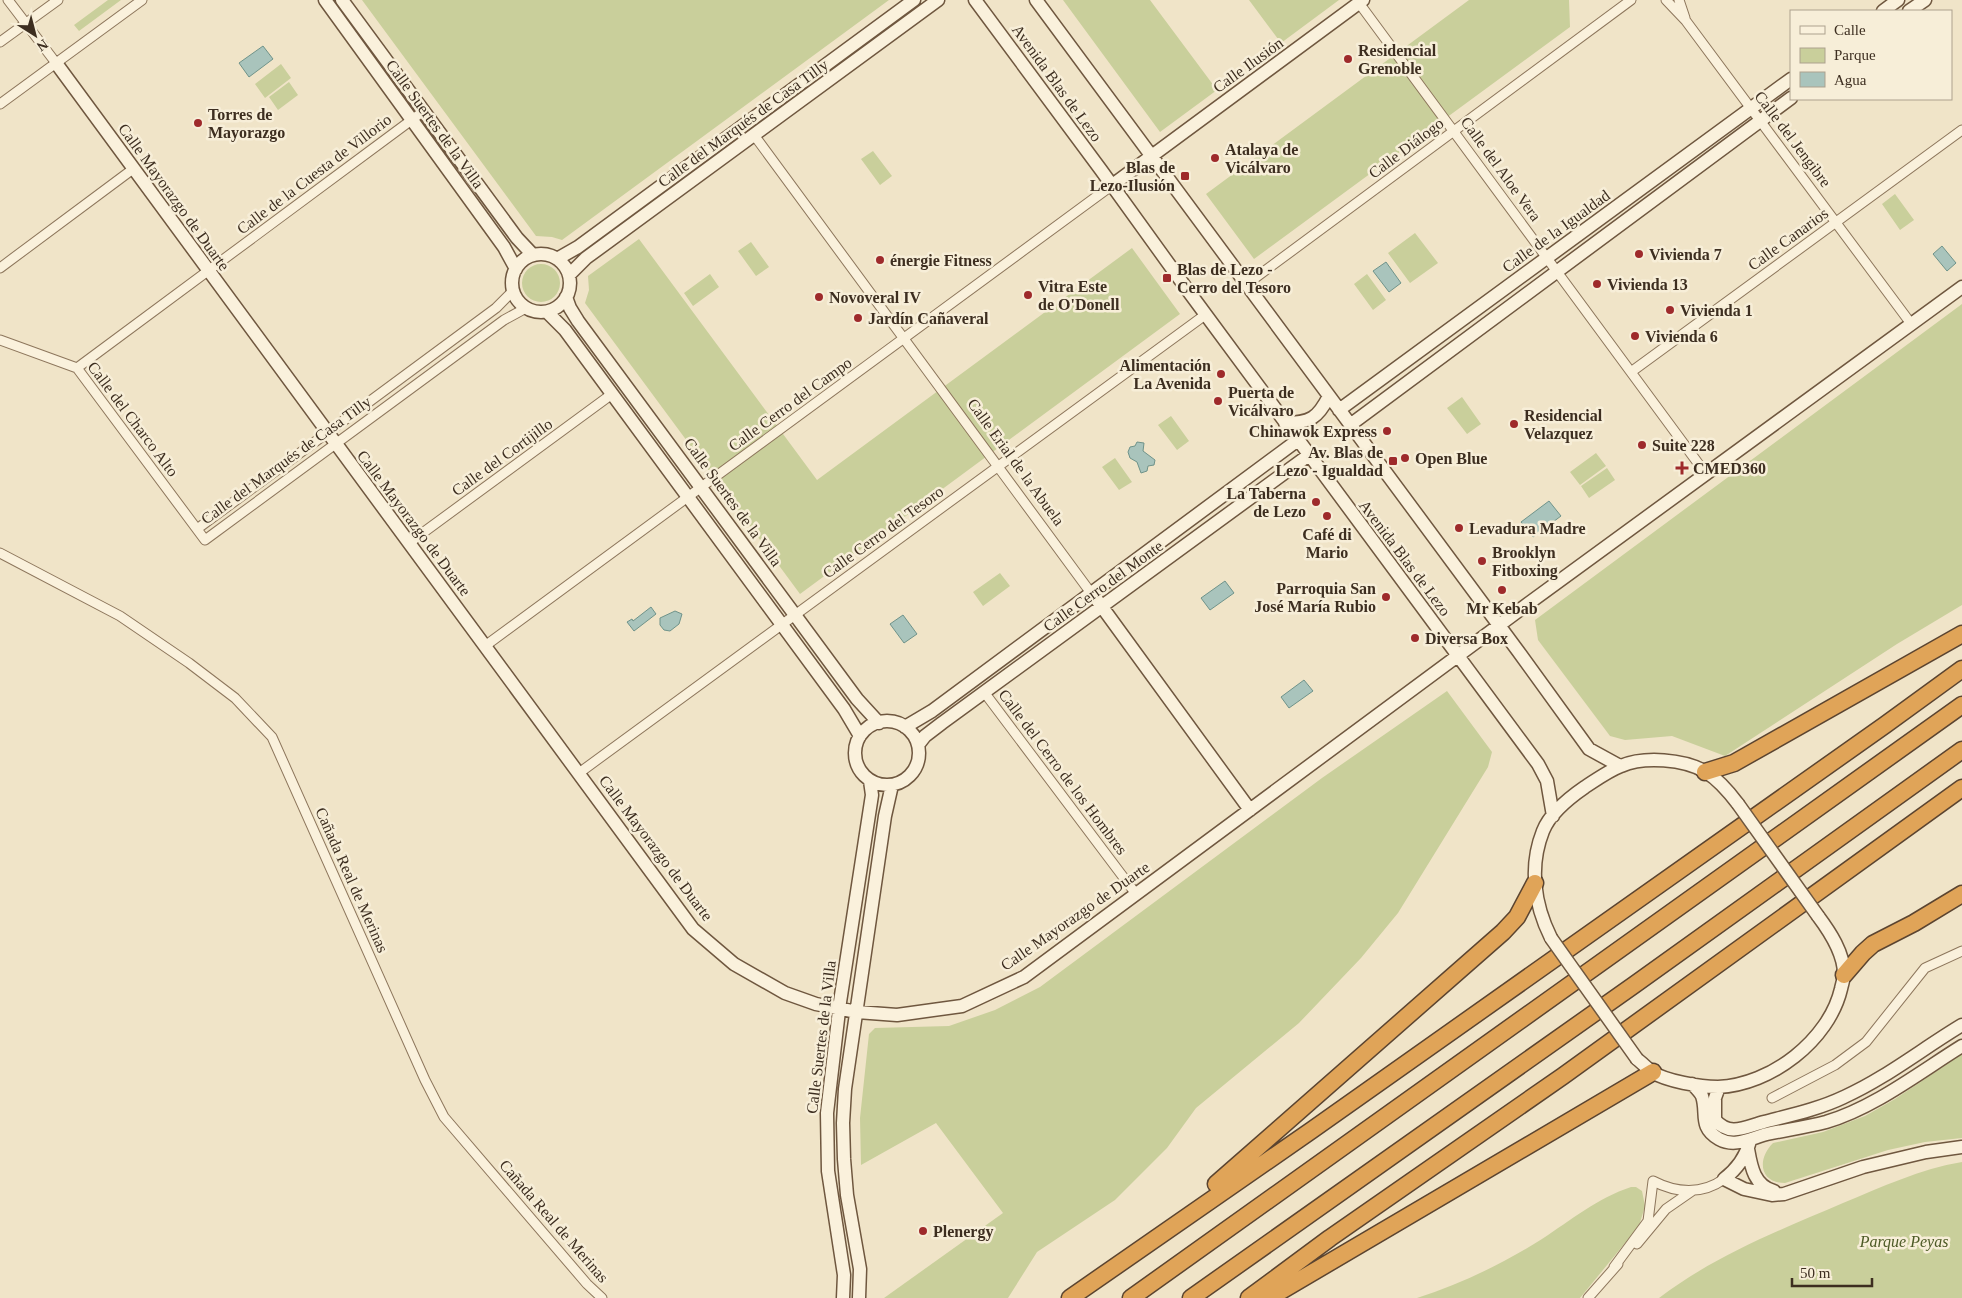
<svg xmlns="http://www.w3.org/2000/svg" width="1962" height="1298" font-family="'Times New Roman',serif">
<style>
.green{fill:#c9cf9b}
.water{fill:#a9c4bc;stroke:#6f938a}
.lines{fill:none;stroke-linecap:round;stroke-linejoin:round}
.street-casing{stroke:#8d765c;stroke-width:11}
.secondary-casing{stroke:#6f573f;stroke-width:15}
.highway-casing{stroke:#5b4430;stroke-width:19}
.street{stroke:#faf1dc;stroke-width:9}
.secondary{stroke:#faf1dc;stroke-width:12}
.highway{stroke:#e0a458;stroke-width:16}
.secondary-bridge-casing{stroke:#6f573f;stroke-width:15;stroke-linecap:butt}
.secondary-bridge{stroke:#faf1dc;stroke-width:12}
.poi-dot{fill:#9e2a2b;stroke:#f7eed8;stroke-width:2}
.labels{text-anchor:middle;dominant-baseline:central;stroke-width:5;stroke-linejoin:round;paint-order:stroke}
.poi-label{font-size:16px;font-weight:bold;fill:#3d2e20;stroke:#f7eed8;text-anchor:start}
.street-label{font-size:16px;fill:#3d2e20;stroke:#f7eed8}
.park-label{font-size:16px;font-style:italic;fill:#4d5a26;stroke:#f7eed8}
</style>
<rect width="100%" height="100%" fill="#f0e4c8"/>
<path class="green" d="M 108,0 L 121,0 L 79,31 L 74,25 Z
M 362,0 L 889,0 L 562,240 L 552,237 L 536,236 Z
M 1063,0 L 1150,0 L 1217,90 L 1160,132 Z
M 1249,0 L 1339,0 L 1281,43 Z
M 1469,0 L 1569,0 L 1570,27 L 1254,259 L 1206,194 Z
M 281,64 L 291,78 L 265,98 L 255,84 Z
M 289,82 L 298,95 L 278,110 L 269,97 Z
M 873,151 L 892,176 L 880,185 L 861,159 Z
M 1895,194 L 1914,220 L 1900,230 L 1882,204 Z
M 1415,233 L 1438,263 L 1410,283 L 1388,253 Z
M 639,239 L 817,480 L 1132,248 L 1180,314 L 800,594 L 585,303 L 589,290 L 588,276 Z
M 751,242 L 769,267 L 756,276 L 738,251 Z
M522 283a19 19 0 1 1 38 0a19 19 0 1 1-38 0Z
M 710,274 L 719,287 L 693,306 L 684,293 Z
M 1367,274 L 1386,300 L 1373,310 L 1354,284 Z
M 1962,304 L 1962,605 L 1897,644 L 1725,756 L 1672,736 L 1625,740 L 1610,736 L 1538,640 L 1535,620 Z
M 1462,397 L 1481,424 L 1467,434 L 1447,408 Z
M 1171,416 L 1189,441 L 1177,450 L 1158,425 Z
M 1596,453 L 1606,466 L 1580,485 L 1570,472 Z
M 1115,458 L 1132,482 L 1119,490 L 1102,467 Z
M 1607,468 L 1615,480 L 1589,498 L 1581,486 Z
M 1000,573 L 1010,586 L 983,606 L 973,592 Z
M 1447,691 L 1492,752 L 1488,767 L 1398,913 L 1361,958 L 1299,1023 L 1196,1108 L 1167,1148 L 1115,1200 L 1037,1252 L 1008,1298 L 884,1298 L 1003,1213 L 936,1123 L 861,1165 L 860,1118 L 869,1034 L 875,1028 L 949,1026 L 995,1010 L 1040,987 L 1322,778 Z
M 1962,1054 L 1962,1138 L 1925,1142 L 1888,1150 L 1785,1183 C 1759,1183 1757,1159 1773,1143 L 1823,1132 L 1865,1116 L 1895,1099 Z
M 1962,1162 L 1962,1298 L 1659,1298 C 1714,1256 1780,1230 1843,1203 C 1882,1187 1920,1169 1962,1162 Z
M 1631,1187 L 1636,1187 L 1642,1191 L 1645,1206 L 1639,1226 L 1580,1298 L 1417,1298 C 1461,1284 1504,1263 1542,1239 C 1571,1220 1598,1198 1631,1187 Z"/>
<path class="water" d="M 263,46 L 273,59 L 249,77 L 239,63 Z
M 1942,246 L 1956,263 L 1947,271 L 1933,254 Z
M 1386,262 L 1401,283 L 1389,292 L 1373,271 Z
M 1137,442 L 1144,443 L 1143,451 L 1155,460 L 1154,465 L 1148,466 L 1147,471 L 1141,473 L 1137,462 L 1130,458 L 1128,452 L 1130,447 L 1135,446 Z
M 1549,501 L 1561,516 L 1533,537 L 1521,522 Z
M 1225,581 L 1234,593 L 1210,610 L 1201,598 Z
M 651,607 L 656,614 L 634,631 L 627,622 L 632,619 L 633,621 Z
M 675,611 L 682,614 L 679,624 L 670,631 L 664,630 L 660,625 L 660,618 Z
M 903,615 L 917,634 L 904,643 L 890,624 Z
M 1304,680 L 1313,691 L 1289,708 L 1281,697 Z"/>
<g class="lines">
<defs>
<path id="street" d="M 8,0 L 56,63
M 1666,0 L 1686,21 L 1912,325
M 1679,0 L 1685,18
M 1359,3 L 1706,474
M 0,42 L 58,0
M 0,104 L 142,0
M 754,135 L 1091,593
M 0,268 L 133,169
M 1247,284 L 1631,0
M 0,340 L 77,368 L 205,540 L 504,320 L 526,308
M 77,368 L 425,110
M 1631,372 L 1962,130
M 197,529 L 496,308 L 513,291
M 409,543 L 612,394
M 0,553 L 120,616 L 189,663 L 235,698 L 272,737 L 425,1080 L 444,1117 L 587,1284 L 602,1298
M 485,646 L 1111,186
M 984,692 L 1136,894
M 579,773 L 1205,315
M 1772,1098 L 1835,1065 L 1866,1042 L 1925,968 L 1962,951
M 1637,1244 L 1666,1209 L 1692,1191
M 1614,1267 L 1648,1221 L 1653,1181 C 1676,1193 1702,1195 1724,1179
M 1588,1298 L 1618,1264"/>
<path id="secondary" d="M 325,0 L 504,247 L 516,269
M 342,0 L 517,238 L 533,255
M 975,0 L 1101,170 L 1189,292 L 1538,764 L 1547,781 L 1553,816
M 1036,0 L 1518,651 L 1589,749 L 1620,766
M 1883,11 L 1898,0
M 1909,11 L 1925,0
M 56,63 L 693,929 L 734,964 L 785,993 L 816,1004 L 857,1012 L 897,1015 L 962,1006 L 1024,977 L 1525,606 L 1962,287
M 1111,186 L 1363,0
M512 283a29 29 0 1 1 58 0a29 29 0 1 1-58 0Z
M 557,259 L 578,247 L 914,0
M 569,275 L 586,258 L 938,0
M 566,297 L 570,308 L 578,321 L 857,699 L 879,723
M 547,312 L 565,330 L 844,709 L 860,736
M 1339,410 L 1791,79
M 1285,423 C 1310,423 1318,418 1329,396
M 1350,425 L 1791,98
M 1097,600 L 1250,810
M855 753a32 32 0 1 1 64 0a32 32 0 1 1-64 0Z
M 905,727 L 932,711 L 1298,440
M 918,745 L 925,736 L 942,723 L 1309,455
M 1551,938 C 1534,904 1529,866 1543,831 C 1550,813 1569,798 1585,787 C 1596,780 1608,771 1621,766 C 1644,756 1684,759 1706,772 C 1719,780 1729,792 1738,804
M 1637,1059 C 1642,1063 1647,1068 1652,1072 C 1666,1081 1700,1087 1718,1087 C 1771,1085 1829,1040 1841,989 C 1842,984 1844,979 1844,974 C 1844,953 1830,932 1818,916
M 1692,1084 C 1695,1087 1700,1092 1702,1096 C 1708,1113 1698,1127 1719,1139 C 1735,1148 1751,1138 1767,1134 C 1786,1130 1807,1127 1826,1122 C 1874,1108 1920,1072 1962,1046
M 1719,1087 L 1715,1098 L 1715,1120 C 1730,1137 1745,1127 1764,1122 C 1791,1115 1819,1109 1844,1097 C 1886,1078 1922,1049 1962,1025
M 1750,1141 C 1746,1156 1737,1169 1724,1179 L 1744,1189 L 1772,1195 L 1784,1194 L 1863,1167 L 1926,1152 L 1962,1147
M 1748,1149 C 1751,1166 1754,1186 1774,1191
M 843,1298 L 844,1275 L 828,1171 L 827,1113 L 840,1002 L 872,795 L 870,781
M 859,1298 L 860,1269 L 847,1195 L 844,1159 L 843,1123 L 845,1089 L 885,816 L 892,785"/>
<path id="highway" d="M 1705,772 L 1734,763 L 1962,634
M 1844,975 L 1863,953 L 1873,944 L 1914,923 L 1962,894
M 1216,1184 L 1503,932 L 1517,917 L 1535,883
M 1070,1298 L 1312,1130 L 1885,725 L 1962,669
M 1131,1298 L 1962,705
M 1191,1298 L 1634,985 L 1962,750
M 1249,1298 L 1330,1238 L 1563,1076 L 1962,788
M 1269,1298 L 1653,1072"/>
</defs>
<use href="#street" class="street-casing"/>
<use href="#secondary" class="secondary-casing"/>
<use href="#highway" class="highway-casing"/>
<use href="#street" class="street"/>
<use href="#secondary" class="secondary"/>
<use href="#highway" class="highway"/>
<defs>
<path id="secondary-bridge" d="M 1738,804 L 1818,916
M 1551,938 L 1637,1059"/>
</defs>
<use href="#secondary-bridge" class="secondary-bridge-casing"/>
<use href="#secondary-bridge" class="secondary-bridge"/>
</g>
<g class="poi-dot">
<circle cx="1348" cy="59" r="5"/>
<circle cx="198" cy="123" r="5"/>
<circle cx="1215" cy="158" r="5"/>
<rect x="1180" y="171" width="10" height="10" rx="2.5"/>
<circle cx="1639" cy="254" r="5"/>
<circle cx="880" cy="260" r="5"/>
<rect x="1162" y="273" width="10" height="10" rx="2.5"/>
<circle cx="1597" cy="284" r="5"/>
<circle cx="1028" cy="295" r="5"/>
<circle cx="819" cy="297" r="5"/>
<circle cx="1670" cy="310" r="5"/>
<circle cx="858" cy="318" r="5"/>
<circle cx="1635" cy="336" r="5"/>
<circle cx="1221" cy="374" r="5"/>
<circle cx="1218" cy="401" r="5"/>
<circle cx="1514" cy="424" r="5"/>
<circle cx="1387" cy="431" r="5"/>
<circle cx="1642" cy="445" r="5"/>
<circle cx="1405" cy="458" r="5"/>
<rect x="1388" y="456" width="10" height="10" rx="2.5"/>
<path d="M1679.5 460.5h5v5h5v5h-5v5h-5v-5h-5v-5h5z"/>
<circle cx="1316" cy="502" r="5"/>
<circle cx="1327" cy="516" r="5"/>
<circle cx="1459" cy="528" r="5"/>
<circle cx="1482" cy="561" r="5"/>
<circle cx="1502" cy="590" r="5"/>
<circle cx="1386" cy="597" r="5"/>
<circle cx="1415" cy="638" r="5"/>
<circle cx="923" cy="1231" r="5"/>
</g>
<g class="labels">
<g class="poi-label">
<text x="1358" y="50">Residencial<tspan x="1358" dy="18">Grenoble</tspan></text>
<text x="208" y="114">Torres de<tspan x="208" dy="18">Mayorazgo</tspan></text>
<text x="1225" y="149">Atalaya de<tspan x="1225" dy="18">Vicálvaro</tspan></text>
<text x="1175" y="167" text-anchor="end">Blas de<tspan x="1175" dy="18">Lezo-Ilusión</tspan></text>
<text x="1649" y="254">Vivienda 7</text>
<text x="890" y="260">énergie Fitness</text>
<text x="1177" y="269">Blas de Lezo -<tspan x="1177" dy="18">Cerro del Tesoro</tspan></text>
<text x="1607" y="284">Vivienda 13</text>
<text x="1038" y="286">Vitra Este<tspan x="1038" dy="18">de O'Donell</tspan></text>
<text x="829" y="297">Novoveral IV</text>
<text x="1680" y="310">Vivienda 1</text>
<text x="868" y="318">Jardín Cañaveral</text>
<text x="1645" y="336">Vivienda 6</text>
<text x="1211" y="365" text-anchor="end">Alimentación<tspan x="1211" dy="18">La Avenida</tspan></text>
<text x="1228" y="392">Puerta de<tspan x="1228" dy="18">Vicálvaro</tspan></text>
<text x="1524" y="415">Residencial<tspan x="1524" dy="18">Velazquez</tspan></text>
<text x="1377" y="431" text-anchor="end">Chinawok Express</text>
<text x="1652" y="445">Suite 228</text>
<text x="1383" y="452" text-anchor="end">Av. Blas de<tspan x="1383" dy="18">Lezo - Igualdad</tspan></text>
<text x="1415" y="458">Open Blue</text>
<text x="1693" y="468">CMED360</text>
<text x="1306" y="493" text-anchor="end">La Taberna<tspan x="1306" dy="18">de Lezo</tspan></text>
<text x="1469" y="528">Levadura Madre</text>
<text x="1327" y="534" text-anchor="middle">Café di<tspan x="1327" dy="18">Mario</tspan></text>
<text x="1492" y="552">Brooklyn<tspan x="1492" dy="18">Fitboxing</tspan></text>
<text x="1376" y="588" text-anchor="end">Parroquia San<tspan x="1376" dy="18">José María Rubio</tspan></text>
<text x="1502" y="608" text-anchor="middle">Mr Kebab</text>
<text x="1425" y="638">Diversa Box</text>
<text x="933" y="1231">Plenergy</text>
</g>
<g class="street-label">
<text transform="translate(1248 65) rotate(-36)">Calle Ilusión</text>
<text transform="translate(1057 83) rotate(54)">Avenida Blas de Lezo</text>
<text transform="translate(743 123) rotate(-36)">Calle del Marqués de Casa Tilly</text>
<text transform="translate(435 124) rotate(54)">Calle Suertes de la Villa</text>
<text transform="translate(1793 139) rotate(53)">Calle del Jengibre</text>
<text transform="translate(1406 148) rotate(-37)">Calle Diálogo</text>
<text transform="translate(1501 169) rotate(54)">Calle del Aloe Vera</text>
<text transform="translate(314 174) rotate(-37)">Calle de la Cuesta de Villorio</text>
<text transform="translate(174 197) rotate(54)">Calle Mayorazgo de Duarte</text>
<text transform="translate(1556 231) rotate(-36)">Calle de la Igualdad</text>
<text transform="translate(1788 239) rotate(-36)">Calle Canarios</text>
<text transform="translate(790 404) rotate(-36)">Calle Cerro del Campo</text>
<text transform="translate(133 419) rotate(53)">Calle del Charco Alto</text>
<text transform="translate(502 457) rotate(-36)">Calle del Cortijillo</text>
<text transform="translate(286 460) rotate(-36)">Calle del Marqués de Casa Tilly</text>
<text transform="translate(1016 462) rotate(54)">Calle Erial de la Abuela</text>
<text transform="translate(733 502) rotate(54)">Calle Suertes de la Villa</text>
<text transform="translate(414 523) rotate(53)">Calle Mayorazgo de Duarte</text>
<text transform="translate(883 532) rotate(-36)">Calle Cerro del Tesoro</text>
<text transform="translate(1405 558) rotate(53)">Avenida Blas de Lezo</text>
<text transform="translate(1103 586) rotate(-36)">Calle Cerro del Monte</text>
<text transform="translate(1063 772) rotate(53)">Calle del Cerro de los Hombres</text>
<text transform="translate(656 848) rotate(53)">Calle Mayorazgo de Duarte</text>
<text transform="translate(352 880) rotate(66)">Cañada Real de Merinas</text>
<text transform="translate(1075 916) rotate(-35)">Calle Mayorazgo de Duarte</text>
<text transform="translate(821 1037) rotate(-83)">Calle Suertes de la Villa</text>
<text transform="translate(554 1221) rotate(49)">Cañada Real de Merinas</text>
</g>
<g class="park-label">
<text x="1904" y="1241">Parque Peyas</text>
</g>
</g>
<rect x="1790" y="10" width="162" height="90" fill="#f7eed8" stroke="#ada18e"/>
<rect x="1800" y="26" width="25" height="8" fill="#faf1dc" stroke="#ada18e"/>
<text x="1834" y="35" font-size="15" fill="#3d2e20">Calle</text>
<rect x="1800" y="48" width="25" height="15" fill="#c9cf9b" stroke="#ada18e"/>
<text x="1834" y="60" font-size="15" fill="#3d2e20">Parque</text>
<rect x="1800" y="72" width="25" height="15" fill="#a9c4bc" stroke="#ada18e"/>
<text x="1834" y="85" font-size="15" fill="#3d2e20">Agua</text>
<g transform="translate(35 35) rotate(144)" stroke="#f7eed8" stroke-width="4" paint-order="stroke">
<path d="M0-4L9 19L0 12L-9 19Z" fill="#3d2e20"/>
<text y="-8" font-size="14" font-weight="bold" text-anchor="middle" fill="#3d2e20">N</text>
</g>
<path d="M1792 1278v8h80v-8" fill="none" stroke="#3d2e20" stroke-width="2.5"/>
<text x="1800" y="1278" font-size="15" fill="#3d2e20" stroke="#f7eed8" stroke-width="4" paint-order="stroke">50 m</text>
</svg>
